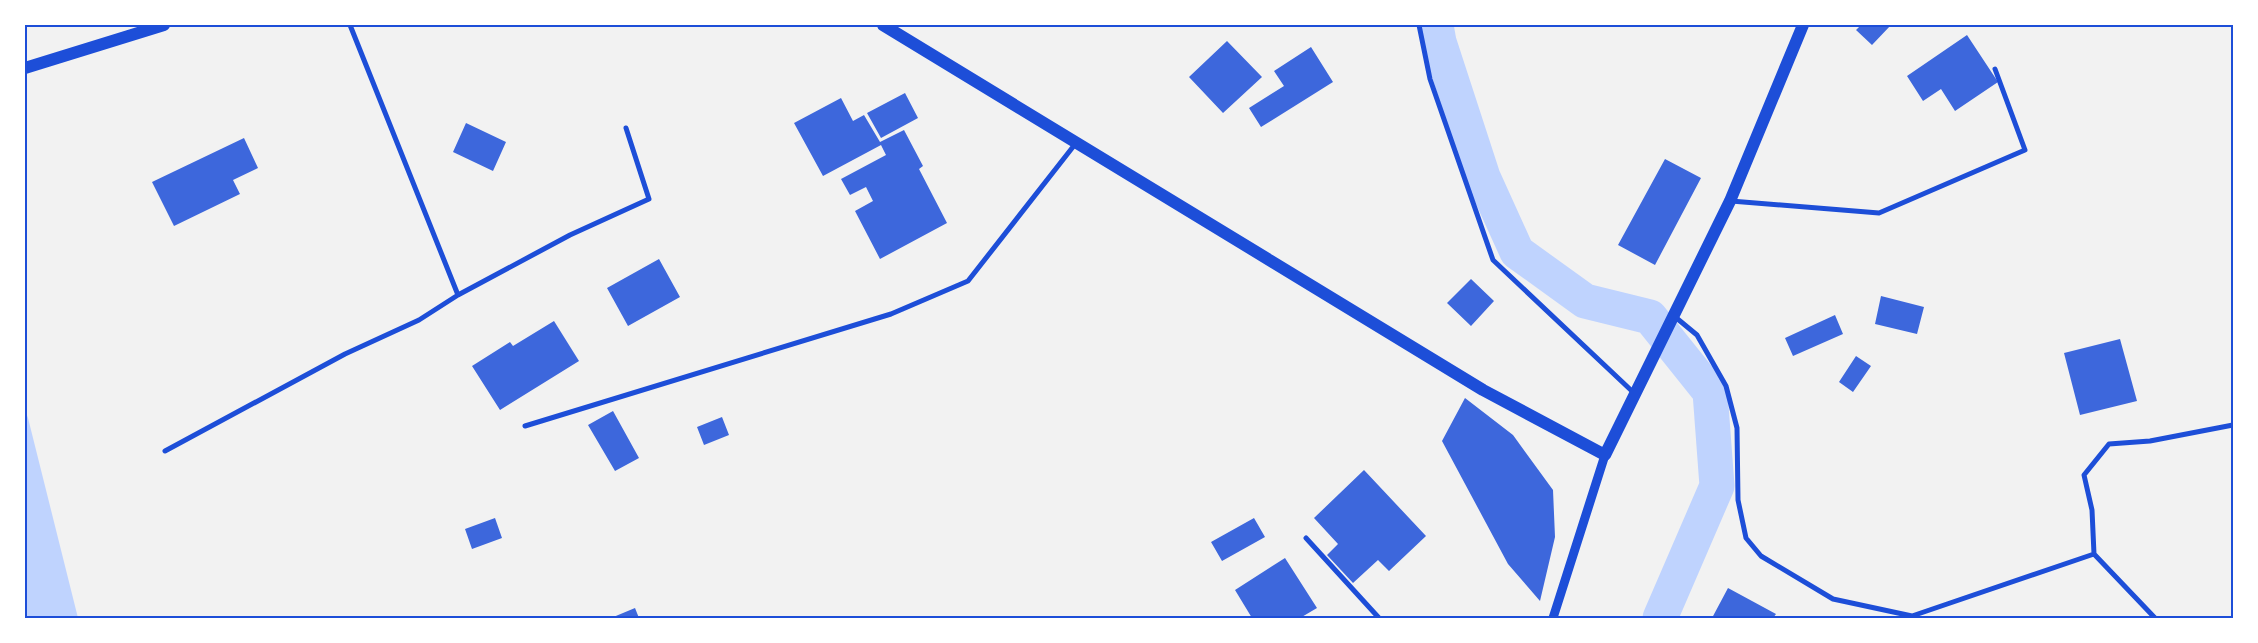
<svg xmlns="http://www.w3.org/2000/svg" width="2258" height="643" font-family="Cabin,sans-serif">
<style>
.water{fill:#bfd3fe}
.lines{fill:none;stroke-linecap:round;stroke-linejoin:round}
.canal{stroke:#bfd3fe;stroke-width:35}
.building{fill:#3d67dc}
.minor{stroke:#1d4ed8;stroke-width:5}
.tertiary{stroke:#1d4ed8;stroke-width:9}
.primary{stroke:#1d4ed8;stroke-width:12}
.neatline{fill:none;stroke:#1d4ed8;stroke-width:2}
</style>
<rect width="100%" height="100%" fill="#f2f2f2"/>
<path class="water" d="M 25,410 L 28,418 L 78,618 L 25,618 Z"/>
<g class="lines">
<path class="canal" d="M 1436,25 L 1439,42 L 1483,177 L 1517,252 L 1585,301 L 1650,317 L 1710,392 L 1717,486 L 1660,618"/>
</g>
<path class="building" d="M 1861,25 L 1891,25 L 1872,45 L 1856,30 Z
M 1967,35 L 1998,82 L 1955,111 L 1941,89 L 1923,101 L 1907,76 Z
M 1227,41 L 1262,77 L 1223,113 L 1189,77 Z
M 1311,47 L 1333,82 L 1261,127 L 1249,108 L 1284,86 L 1274,71 Z
M 905,93 L 918,118 L 881,138 L 867,113 Z
M 841,98 L 853,121 L 864,115 L 880,142 L 904,130 L 923,166 L 919,169 L 947,223 L 880,259 L 855,211 L 873,201 L 866,187 L 850,195 L 841,179 L 886,155 L 881,145 L 823,176 L 794,123 Z
M 466,123 L 506,142 L 493,171 L 453,152 Z
M 244,138 L 258,168 L 233,180 L 240,194 L 174,226 L 152,182 Z
M 1665,159 L 1701,178 L 1655,265 L 1618,245 Z
M 659,259 L 680,297 L 628,326 L 607,288 Z
M 1471,279 L 1494,301 L 1471,326 L 1447,303 Z
M 1881,296 L 1924,307 L 1917,334 L 1875,324 Z
M 1835,315 L 1843,334 L 1793,356 L 1785,338 Z
M 554,321 L 579,361 L 500,410 L 472,366 L 510,342 L 513,346 Z
M 2120,339 L 2137,401 L 2080,415 L 2064,353 Z
M 1856,356 L 1871,366 L 1853,392 L 1839,382 Z
M 1465,398 L 1513,435 L 1553,490 L 1555,537 L 1540,601 L 1508,564 L 1442,441 Z
M 613,411 L 639,458 L 615,471 L 588,425 Z
M 722,417 L 729,435 L 704,445 L 697,427 Z
M 1364,470 L 1426,536 L 1389,571 L 1378,560 L 1353,583 L 1327,555 L 1338,544 L 1314,518 Z
M 495,518 L 502,538 L 472,549 L 465,529 Z
M 1254,518 L 1265,537 L 1222,561 L 1211,542 Z
M 1285,558 L 1317,608 L 1300,618 L 1252,618 L 1235,590 Z
M 1728,588 L 1776,614 L 1773,618 L 1712,618 Z
M 635,608 L 639,618 L 611,618 Z"/>
<g class="lines">
<path class="minor" d="M 350,25 L 458,295
M 1419,25 L 1430,79 L 1493,260 L 1634,393
M 1731,201 L 1879,213 L 2025,150 L 1995,69
M 1674,316 L 1697,335 L 1726,386 L 1737,428 L 1738,500 L 1746,538 L 1761,556 L 1833,599 L 1912,616 L 2094,554 L 2155,618
M 525,426 L 891,314 L 968,281 L 1076,143
M 165,451 L 345,354 L 419,320 L 458,295 L 570,235 L 649,199 L 626,128
M 1306,538 L 1379,618
M 2094,554 L 2092,510 L 2084,475 L 2109,444 L 2150,441 L 2233,425"/>
<path class="tertiary" d="M 1553,618 L 1605,455"/>
<path class="primary" d="M 883,25 L 1483,390 L 1605,455 L 1730,201 L 1803,25
M 25,68 L 164,25"/>
</g>
<rect width="2258" height="643" fill="none" stroke="#ffffff" stroke-width="52"/>
<rect x="26" y="26" width="2206" height="591" class="neatline"/>
</svg>
